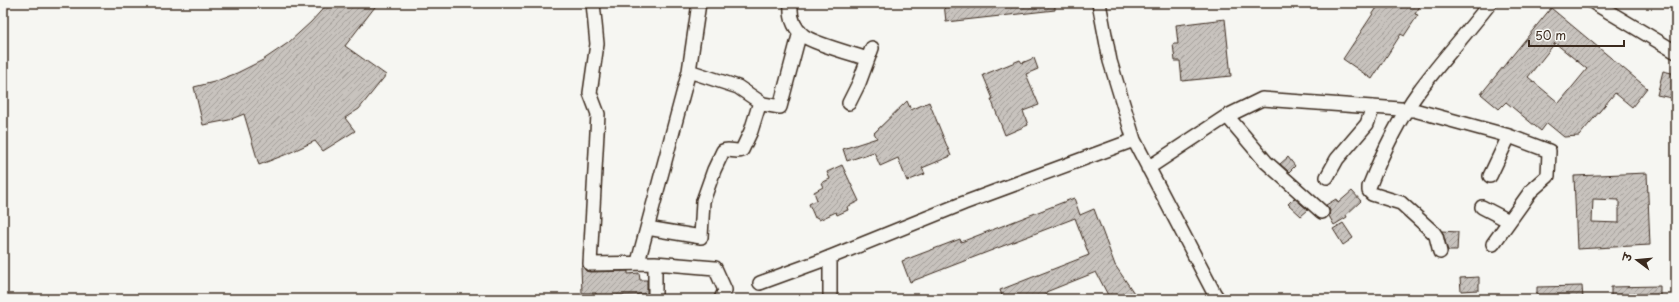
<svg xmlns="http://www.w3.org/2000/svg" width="1679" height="302" font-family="'Playpen Sans','Playpen Sans Deva',sans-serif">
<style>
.building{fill:url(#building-hatch);stroke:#3b2a1e;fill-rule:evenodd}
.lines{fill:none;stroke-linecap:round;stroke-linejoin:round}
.minor-casing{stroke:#3b2a1e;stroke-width:16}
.minor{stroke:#f6f6f2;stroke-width:13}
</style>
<defs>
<pattern id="building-hatch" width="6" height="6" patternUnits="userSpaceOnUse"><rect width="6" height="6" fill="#c8c3be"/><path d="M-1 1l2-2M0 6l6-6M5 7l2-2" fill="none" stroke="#a49f9a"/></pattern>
</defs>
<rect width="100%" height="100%" fill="#f6f6f2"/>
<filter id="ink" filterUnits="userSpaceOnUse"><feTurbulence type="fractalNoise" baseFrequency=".025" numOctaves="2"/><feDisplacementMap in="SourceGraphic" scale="8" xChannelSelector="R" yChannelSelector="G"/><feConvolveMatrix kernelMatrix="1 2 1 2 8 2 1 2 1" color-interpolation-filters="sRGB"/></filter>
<g filter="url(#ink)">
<path class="building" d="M 328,3 L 378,3 L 345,46 L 386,75 L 359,109 L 345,118 L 355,131 L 323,151 L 315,141 L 287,154 L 259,165 L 244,114 L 229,120 L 203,125 L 194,87 L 214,82 L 237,73 L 263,60 L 288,43 L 311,22 Z
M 944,3 L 1055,3 L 1055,10 L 946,22 Z
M 1380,3 L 1422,3 L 1415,14 L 1418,15 L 1404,36 L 1401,34 L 1372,79 L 1343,59 Z
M 1551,8 L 1647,88 L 1632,107 L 1615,93 L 1579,136 L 1564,137 L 1547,123 L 1541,131 L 1506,102 L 1499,109 L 1481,94 ZM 1555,43 L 1587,69 L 1559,103 L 1528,77 Z
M 1225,19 L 1231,76 L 1182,81 L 1180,61 L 1175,61 L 1173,44 L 1178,44 L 1176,25 Z
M 1034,58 L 1038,69 L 1026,74 L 1039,105 L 1023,111 L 1028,125 L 1005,135 L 991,99 L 993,99 L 983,75 L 1020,60 L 1022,63 Z
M 1663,71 L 1676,74 L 1676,99 L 1657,95 Z
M 907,101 L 911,110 L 929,102 L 951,156 L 922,168 L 925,174 L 907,181 L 898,158 L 880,166 L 874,152 L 847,161 L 843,149 L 877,138 L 874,133 Z
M 1288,157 L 1295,166 L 1289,172 L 1280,164 Z
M 842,165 L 859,201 L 847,207 L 848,210 L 837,215 L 836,212 L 819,220 L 817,217 L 815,218 L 809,204 L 817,200 L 814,192 L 823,187 L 821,183 L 830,179 L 827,172 Z
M 1647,173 L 1650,245 L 1577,249 L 1574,176 ZM 1593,199 L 1619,200 L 1619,223 L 1592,222 Z
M 1352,191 L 1361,201 L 1346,215 L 1347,217 L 1334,225 L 1329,216 L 1330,210 L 1326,205 L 1336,199 L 1338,203 Z
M 1074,198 L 1080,215 L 1094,209 L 1115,265 L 1138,299 L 1110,299 L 1096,272 L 1046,292 L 1049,299 L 1038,299 L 1037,296 L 1029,299 L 1003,299 L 1000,290 L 1089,255 L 1075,218 L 910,282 L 902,261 L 960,239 L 961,242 Z
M 1294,198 L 1308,210 L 1301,216 L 1288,204 Z
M 1343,223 L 1353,238 L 1343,245 L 1333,229 Z
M 1442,231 L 1458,232 L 1457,251 L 1448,251 Z
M 583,266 L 586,271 L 590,272 L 628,271 L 628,274 L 639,273 L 640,280 L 647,280 L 647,294 L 638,294 L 638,295 L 596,296 L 596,293 L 582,293 L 581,267 Z
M 1479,277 L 1479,290 L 1461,291 L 1460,278 Z
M 1582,286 L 1583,299 L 1537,299 L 1537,287 Z
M 1660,286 L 1660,299 L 1611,299 L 1611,287 Z"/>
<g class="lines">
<defs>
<path id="minor" d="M 593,3 L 597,44 L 590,93 L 598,114 L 590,264 L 655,263 L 715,268 L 725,290 L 721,299
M 791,3 C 790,16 793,28 804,36 C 815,44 853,54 868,59
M 1099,3 L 1110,61 L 1134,140 L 1214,293 L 1218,299
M 1594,3 L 1676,52
M 689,71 L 738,87 L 763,104 L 780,107 L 800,32
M 849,103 L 859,83 L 872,48
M 1227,116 L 1266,162 L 1322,212
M 1148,168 L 1227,116 L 1262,99 L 1414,110 L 1509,136 L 1549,151 L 1548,176 L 1531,191 L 1493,244
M 1490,176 L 1509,136
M 1327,177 L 1337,159 L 1367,124 L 1373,107
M 1482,207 L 1509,221
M 647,228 L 701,237 L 703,201 L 714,170 L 723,151 C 729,148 736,153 742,150 L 751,131 L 760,102
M 1440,252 L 1436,236 L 1434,233 L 1401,203 L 1372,194 L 1369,191 L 1369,187 C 1382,154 1398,120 1419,91 C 1441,61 1467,33 1490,3
M 830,257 L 830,299
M 638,262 L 689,71 L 699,3
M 655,263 L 655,299
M 760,283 L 823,260 L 964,203 L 1134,140"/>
</defs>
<use href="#minor" class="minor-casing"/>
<use href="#minor" class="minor"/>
</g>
</g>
<rect width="1679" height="302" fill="none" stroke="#f6f6f2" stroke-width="16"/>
<rect x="8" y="8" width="1663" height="286" fill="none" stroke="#3b2a1e" stroke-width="1.5" filter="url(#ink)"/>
<g transform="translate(1637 260) rotate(286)" stroke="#f6f6f2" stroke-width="3" paint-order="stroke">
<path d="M0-3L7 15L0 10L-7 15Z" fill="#3b2a1e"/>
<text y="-6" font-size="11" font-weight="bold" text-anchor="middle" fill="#3b2a1e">उ</text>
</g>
<path d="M1529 40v6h95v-6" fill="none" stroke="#3b2a1e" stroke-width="2"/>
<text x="1535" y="40" font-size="12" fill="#3b2a1e" stroke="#f6f6f2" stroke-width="3" paint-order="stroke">50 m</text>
</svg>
